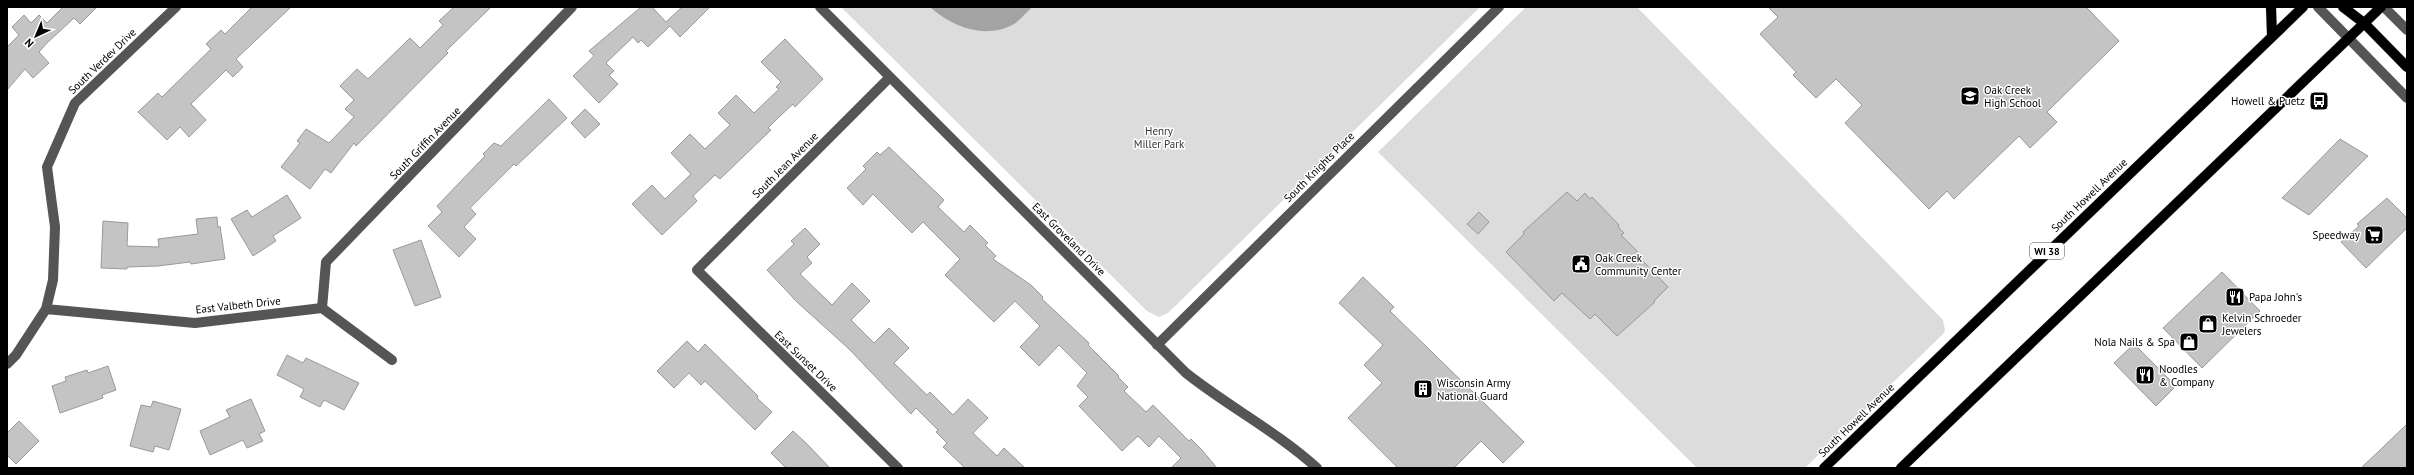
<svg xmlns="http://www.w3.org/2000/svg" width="2414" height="475" font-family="'PT Sans',sans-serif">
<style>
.green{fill:#dcdcdc}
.water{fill:#a3a3a3}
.building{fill:#c4c4c4;stroke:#999}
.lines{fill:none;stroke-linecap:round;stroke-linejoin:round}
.major-casing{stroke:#dbdbdb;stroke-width:11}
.minor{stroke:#555;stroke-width:10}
.major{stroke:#000;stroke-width:10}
.labels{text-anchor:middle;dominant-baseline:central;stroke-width:3;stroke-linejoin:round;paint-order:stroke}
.shield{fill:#fff;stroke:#4c4c4c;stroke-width:1}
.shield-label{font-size:10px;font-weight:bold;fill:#000}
.street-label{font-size:11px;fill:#000;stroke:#fff}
.poi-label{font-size:11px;fill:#000;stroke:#fff;text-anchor:start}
.park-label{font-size:11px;fill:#333;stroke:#fff}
</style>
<rect width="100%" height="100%" fill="#fff"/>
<path class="green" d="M 841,7 L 1480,7 L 1168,313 L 1159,317 L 1147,311 Z
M 1526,7 L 1637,7 L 1943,320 L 1945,330 L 1943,334 L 1805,468 L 1697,468 L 1378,152 Z"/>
<path class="water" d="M 930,7 L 1032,7 C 1027,12 1020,20 1014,24 C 986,40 952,27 930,7 Z"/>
<path class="building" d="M 63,7 L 97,7 L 80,24 L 74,18 L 47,43 L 39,52 L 49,63 L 33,78 L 25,69 L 7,90 L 7,47 L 19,35 L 12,27 L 24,15 L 31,23 L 39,15 L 47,23 Z
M 252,7 L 291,7 L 236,59 L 243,67 L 233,77 L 226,70 L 191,104 L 206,120 L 189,137 L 180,127 L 167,140 L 138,112 L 158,93 L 162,97 L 211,49 L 206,44 L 221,30 L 225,34 Z
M 454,7 L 491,7 L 446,51 L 448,53 L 356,146 L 354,143 L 331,173 L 325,169 L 310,189 L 281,167 L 300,143 L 297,141 L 306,129 L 329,143 L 354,117 L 345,109 L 354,100 L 340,86 L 357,69 L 368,79 L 410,38 L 420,48 L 443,25 L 439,21 Z
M 641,7 L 652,7 L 666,22 L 682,7 L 710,7 L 680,37 L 670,26 L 648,47 L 641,40 L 638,43 L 633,37 L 606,63 L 614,71 L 609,75 L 618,84 L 599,103 L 573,76 L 594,56 L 589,51 Z
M 1768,7 L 2086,7 L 2119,41 L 2047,112 L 2057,122 L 2030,148 L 2019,136 L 1954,199 L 1947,191 L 1929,209 L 1845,123 L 1862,105 L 1836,79 L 1816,98 L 1793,75 L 1796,72 L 1760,34 L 1778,17 Z
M 785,39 L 823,79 L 795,107 L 793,104 L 778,118 L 768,128 L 771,130 L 720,179 L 715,175 L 693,196 L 697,201 L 662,235 L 632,204 L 652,185 L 665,199 L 691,174 L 671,153 L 690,134 L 705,149 L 730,125 L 718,113 L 736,95 L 754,113 L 779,89 L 776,87 L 781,82 L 761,62 Z
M 549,99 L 567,118 L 516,166 L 514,164 L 470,208 L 476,214 L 464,227 L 476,239 L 459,257 L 428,226 L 442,212 L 437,206 L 485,156 L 483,154 L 494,143 L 501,146 Z
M 585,109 L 600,124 L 585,138 L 571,123 Z
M 2340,139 L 2368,156 L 2309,215 L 2282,198 Z
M 889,147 L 944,200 L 938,207 L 964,232 L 970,225 L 988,243 L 985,245 L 996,256 L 993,259 L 1031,285 L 1043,297 L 1042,299 L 1089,343 L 1088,345 L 1119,376 L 1118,377 L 1128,387 L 1124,391 L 1146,412 L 1153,405 L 1189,441 L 1191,439 L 1202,450 L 1217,468 L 1171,468 L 1181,458 L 1159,436 L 1149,447 L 1138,436 L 1122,451 L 1079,406 L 1088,397 L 1077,386 L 1087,373 L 1059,345 L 1039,366 L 1020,347 L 1040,326 L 1015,301 L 994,322 L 945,275 L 960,259 L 923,222 L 912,233 L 873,194 L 863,205 L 847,188 L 866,169 L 863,166 L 877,152 L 880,155 Z
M 1567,192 L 1577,201 L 1585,193 L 1590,199 L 1592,197 L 1619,225 L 1618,227 L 1624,233 L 1621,235 L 1638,252 L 1636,254 L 1668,287 L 1654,301 L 1655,302 L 1617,336 L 1595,314 L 1590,319 L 1562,293 L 1554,301 L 1506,252 L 1524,234 L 1523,232 Z
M 287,195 L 301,218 L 273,236 L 276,241 L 253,256 L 231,219 L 247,210 L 252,217 Z
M 2387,198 L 2407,218 L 2407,228 L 2366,268 L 2341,242 L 2359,226 L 2357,224 Z
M 1479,212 L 1489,222 L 1478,234 L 1467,224 Z
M 217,217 L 218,228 L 220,226 L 225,259 L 191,264 L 190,262 L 158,266 L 127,267 L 127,269 L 101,268 L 103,221 L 128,223 L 127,246 L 159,247 L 158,239 L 198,234 L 196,219 Z
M 805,228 L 820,244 L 807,257 L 812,263 L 800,274 L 832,305 L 852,283 L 870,301 L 851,320 L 874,343 L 889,328 L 909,348 L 894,363 L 927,395 L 930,392 L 953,415 L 968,399 L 988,418 L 973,433 L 997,456 L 1004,448 L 1025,468 L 965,468 L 943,447 L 947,443 L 936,432 L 938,430 L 916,408 L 911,414 L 849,349 L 797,302 L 767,270 L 794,244 L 791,241 Z
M 421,240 L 441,297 L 415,306 L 393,250 Z
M 2222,272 L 2260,311 L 2202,368 L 2163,328 Z
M 1363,277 L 1394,307 L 1390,311 L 1524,442 L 1503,463 L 1481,441 L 1454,468 L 1398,468 L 1348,418 L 1382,383 L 1364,365 L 1383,345 L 1339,303 Z
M 687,341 L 698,352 L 705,344 L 758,396 L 757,398 L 772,412 L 755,430 L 705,381 L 701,385 L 689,373 L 674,388 L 657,371 Z
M 2134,344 L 2176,386 L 2156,406 L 2114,363 Z
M 287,355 L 303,363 L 306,358 L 359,383 L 344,410 L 324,400 L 320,407 L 300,397 L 304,389 L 277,375 Z
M 108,366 L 116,390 L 102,395 L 103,398 L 60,413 L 52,386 L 66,381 L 65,377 L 87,370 L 88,373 Z
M 251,399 L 265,431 L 259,434 L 263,441 L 247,448 L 243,440 L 210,455 L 200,431 L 230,417 L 226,410 Z
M 153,401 L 181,409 L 169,450 L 155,446 L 153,452 L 130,446 L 141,405 L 151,407 Z
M 19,421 L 39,441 L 16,464 L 7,455 L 7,433 Z
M 2407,424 L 2407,468 L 2361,468 L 2380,450 Z
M 793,431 L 806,443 L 830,468 L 786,468 L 771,453 Z"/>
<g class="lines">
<defs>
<path id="major" d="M 2271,7 L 2272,36
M 2343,7 L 2364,23 L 2407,67
M 1824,468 L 2303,7
M 1901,468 L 2381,7"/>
</defs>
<use href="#major" class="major-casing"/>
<path class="minor" d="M 820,7 L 1186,373 C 1229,407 1276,431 1317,468
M 2318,7 L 2407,98
M 2384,7 L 2407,30
M 890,77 L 697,270 L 898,468
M 322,308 L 326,262 L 572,7
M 46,309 L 195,323 L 322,308 L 392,360
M 1157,345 L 1499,7
M 7,364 L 16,355 L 46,309 L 53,280 L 55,227 L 47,167 L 75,103 L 176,7"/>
<use href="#major" class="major"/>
</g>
<defs>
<symbol id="school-square" viewBox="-11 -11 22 22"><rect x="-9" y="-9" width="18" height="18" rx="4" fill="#000" stroke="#fff"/><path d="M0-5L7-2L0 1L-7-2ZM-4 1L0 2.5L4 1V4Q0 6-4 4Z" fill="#fff"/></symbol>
<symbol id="bus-square" viewBox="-11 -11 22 22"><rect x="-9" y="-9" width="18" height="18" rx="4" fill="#000" stroke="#fff"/><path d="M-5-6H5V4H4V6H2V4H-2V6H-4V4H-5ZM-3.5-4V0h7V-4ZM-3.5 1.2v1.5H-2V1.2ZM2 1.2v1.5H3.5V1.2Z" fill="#fff"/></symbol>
<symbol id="supermarket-square" viewBox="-11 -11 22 22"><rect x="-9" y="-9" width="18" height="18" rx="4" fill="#000" stroke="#fff"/><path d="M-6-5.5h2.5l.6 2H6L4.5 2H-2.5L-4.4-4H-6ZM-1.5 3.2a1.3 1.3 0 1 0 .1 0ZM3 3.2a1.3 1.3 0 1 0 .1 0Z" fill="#fff"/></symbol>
<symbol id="civic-square" viewBox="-11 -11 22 22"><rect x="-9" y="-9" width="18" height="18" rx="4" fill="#000" stroke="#fff"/><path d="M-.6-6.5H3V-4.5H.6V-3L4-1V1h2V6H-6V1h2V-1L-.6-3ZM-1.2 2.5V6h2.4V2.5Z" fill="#fff"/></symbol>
<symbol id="restaurant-square" viewBox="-11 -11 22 22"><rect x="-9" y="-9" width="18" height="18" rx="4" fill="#000" stroke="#fff"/><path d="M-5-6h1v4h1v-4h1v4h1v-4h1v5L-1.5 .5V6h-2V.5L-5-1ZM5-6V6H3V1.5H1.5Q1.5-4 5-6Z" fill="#fff"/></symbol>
<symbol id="shop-square" viewBox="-11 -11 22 22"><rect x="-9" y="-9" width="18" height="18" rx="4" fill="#000" stroke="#fff"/><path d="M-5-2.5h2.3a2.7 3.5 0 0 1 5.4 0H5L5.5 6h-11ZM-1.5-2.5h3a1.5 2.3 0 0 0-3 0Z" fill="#fff"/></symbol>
<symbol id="building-square" viewBox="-11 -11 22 22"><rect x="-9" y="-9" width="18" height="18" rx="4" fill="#000" stroke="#fff"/><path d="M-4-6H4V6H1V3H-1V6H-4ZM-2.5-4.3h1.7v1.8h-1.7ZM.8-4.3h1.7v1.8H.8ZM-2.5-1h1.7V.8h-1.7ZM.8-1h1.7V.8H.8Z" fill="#fff"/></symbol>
</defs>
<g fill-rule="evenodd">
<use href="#school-square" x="1959" y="85" width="22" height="22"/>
<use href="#bus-square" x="2308" y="90" width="22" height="22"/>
<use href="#supermarket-square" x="2363" y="224" width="22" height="22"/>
<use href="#civic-square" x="1570" y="253" width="22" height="22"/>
<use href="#restaurant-square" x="2224" y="286" width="22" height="22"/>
<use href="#shop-square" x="2197" y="313" width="22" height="22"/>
<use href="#shop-square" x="2178" y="331" width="22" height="22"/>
<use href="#restaurant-square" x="2134" y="364" width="22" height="22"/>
<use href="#building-square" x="1412" y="378" width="22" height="22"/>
</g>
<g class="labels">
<rect class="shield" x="2030" y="243" width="34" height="16" rx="3"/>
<g class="shield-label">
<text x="2047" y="251">WI 38</text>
</g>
<g class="street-label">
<text transform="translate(102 61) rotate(-44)">South Verdev Drive</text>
<text transform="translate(425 143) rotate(-46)">South Griffin Avenue</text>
<text transform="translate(785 165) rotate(-45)">South Jean Avenue</text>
<text transform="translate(1319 167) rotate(-45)">South Knights Place</text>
<text transform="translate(2089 195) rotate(-44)">South Howell Avenue</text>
<text transform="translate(1069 239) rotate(45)">East Groveland Drive</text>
<text transform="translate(238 305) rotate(-6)">East Valbeth Drive</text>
<text transform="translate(806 361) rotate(44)">East Sunset Drive</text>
<text transform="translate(1856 420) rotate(-44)">South Howell Avenue</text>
</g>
<g class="poi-label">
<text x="1984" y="90">Oak Creek<tspan x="1984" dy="13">High School</tspan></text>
<text x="2305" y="101" text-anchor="end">Howell &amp; Puetz</text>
<text x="2360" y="235" text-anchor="end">Speedway</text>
<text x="1595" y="258">Oak Creek<tspan x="1595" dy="13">Community Center</tspan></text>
<text x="2249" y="297">Papa John's</text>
<text x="2222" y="318">Kelvin Schroeder<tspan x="2222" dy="13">Jewelers</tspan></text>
<text x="2175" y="342" text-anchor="end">Nola Nails &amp; Spa</text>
<text x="2159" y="369">Noodles<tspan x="2159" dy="13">&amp; Company</tspan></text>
<text x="1437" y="383">Wisconsin Army<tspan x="1437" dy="13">National Guard</tspan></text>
</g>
<g class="park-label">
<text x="1159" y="131">Henry<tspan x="1159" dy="13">Miller Park</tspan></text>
</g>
</g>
<rect width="2414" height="475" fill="none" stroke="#000000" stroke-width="16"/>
<g transform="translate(36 36) rotate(224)" stroke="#ffffff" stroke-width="3" paint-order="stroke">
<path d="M0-3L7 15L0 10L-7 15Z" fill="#000000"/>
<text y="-6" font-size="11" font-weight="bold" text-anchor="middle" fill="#000000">N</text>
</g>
</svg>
